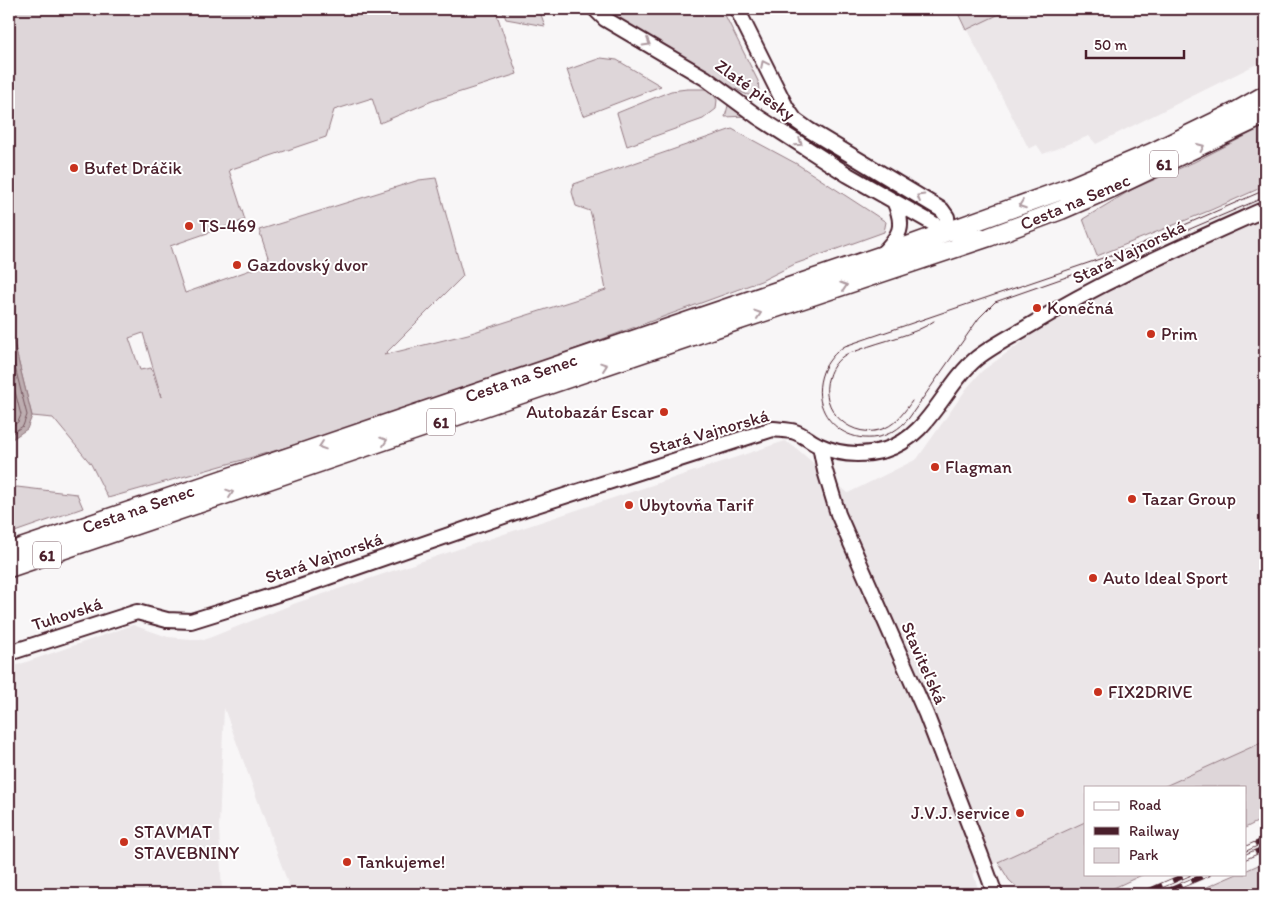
<svg xmlns="http://www.w3.org/2000/svg" width="1274" height="903" font-family="Itim,sans-serif">
<style>
.built{fill:#ebe6e8}
.green{fill:#ded6d9;stroke:#947a82;fill-rule:evenodd}
.water{fill:#bdadb0;stroke:#8f747b}
.lines{fill:none;stroke-linecap:round;stroke-linejoin:round}
.shore{stroke:#785860;stroke-width:1}
.minor-casing{stroke:#4a1f2b;stroke-width:18}
.major-casing{stroke:#4a1f2b;stroke-width:21}
.minor{stroke:#fff;stroke-width:14}
.major{stroke:#fff;stroke-width:18}
.tram{stroke:#4a1f2b;stroke-width:1}
.rail-casing{stroke:#4a1f2b;stroke-width:5.5}
.rail{stroke:#fff;stroke-width:4;stroke-dasharray:11;stroke-linecap:butt}
.oneway{stroke:#ae9aa0}
.poi-dot{fill:#c8321e;stroke:#fff;stroke-width:2}
.labels{text-anchor:middle;dominant-baseline:central;stroke-width:4;stroke-linejoin:round;paint-order:stroke}
.shield{fill:#fff;stroke:#80626b;stroke-width:1}
.shield-label{font-size:16px;font-weight:bold;fill:#4a1f2b}
.street-label{font-size:18px;fill:#4a1f2b;stroke:#fff}
.poi-label{font-size:18px;fill:#4a1f2b;stroke:#fff;text-anchor:start}
</style>
<rect width="100%" height="100%" fill="#f8f6f7"/>
<filter id="ink" filterUnits="userSpaceOnUse"><feTurbulence type="fractalNoise" baseFrequency=".02" numOctaves="2"/><feDisplacementMap in="SourceGraphic" scale="10" xChannelSelector="R" yChannelSelector="G"/><feConvolveMatrix kernelMatrix="1 2 1 2 8 2 1 2 1" color-interpolation-filters="sRGB"/></filter>
<g filter="url(#ink)">
<path class="built" d="M 956,9 L 1265,9 L 1265,60 L 1096,144 L 1089,136 L 1043,154 L 1037,145 L 1029,149 Z
M 1265,217 L 1265,743 L 1166,787 L 1085,787 L 1085,823 L 973,873 L 980,894 L 292,894 L 224,708 L 219,828 L 222,894 L 9,894 L 9,668 L 133,625 L 168,637 L 204,640 L 296,603 L 785,441 L 796,448 L 848,493 L 917,459 L 967,388 L 982,371 L 1062,313 Z"/>
<path class="green" d="M 9,9 L 495,9 L 517,74 L 432,101 L 380,123 L 372,98 L 334,110 L 326,137 L 229,170 L 245,220 L 170,246 L 185,293 L 270,263 L 259,230 L 419,180 L 436,178 L 463,276 L 384,355 L 468,334 L 606,290 L 592,218 L 590,211 L 576,206 L 572,192 L 574,184 L 732,129 L 797,164 L 886,222 L 884,232 L 795,264 L 761,281 L 373,423 L 108,498 L 91,464 L 53,418 L 32,416 L 9,323 ZM 143,333 L 161,396 L 161,397 L 151,368 L 140,370 L 129,338 Z
M 502,9 L 539,9 L 545,26 L 506,19 Z
M 605,9 L 722,9 L 758,81 L 759,91 C 754,97 748,96 741,92 L 610,14 Z
M 956,9 L 1010,9 L 966,30 Z
M 601,58 L 617,60 L 661,86 L 583,116 L 567,70 Z
M 687,89 L 710,89 L 717,100 L 716,109 L 703,119 L 627,146 L 617,113 L 671,91 Z
M 729,102 L 746,116 L 725,117 Z
M 1265,126 L 1265,186 L 1211,210 L 1097,256 L 1083,219 L 1131,190 L 1194,162 Z
M 17,487 L 77,494 L 83,508 L 9,534 L 9,490 Z
M 1265,741 L 1265,818 L 1245,828 L 1245,787 L 1163,787 Z
M 1085,822 L 1085,874 L 1144,874 L 1101,894 L 1024,894 L 1009,880 L 998,862 Z
M 1265,862 L 1265,894 L 1191,894 L 1237,874 L 1245,874 L 1245,871 Z"/>
<path class="water" d="M 9,323 L 32,416 L 27,429 L 9,441 Z"/>
<g class="lines">
<path class="shore" d="M 9,343 L 27,415 L 23,426 L 9,435
M 9,368 L 21,415 L 18,422 L 9,428"/>
<defs>
<path id="minor" d="M 595,9 L 605,19 L 705,78 L 758,117 L 848,175 L 948,232 L 965,235 L 984,237
M 737,9 L 786,107 L 795,120 L 809,130 L 942,210 L 947,217 L 948,232
M 881,255 C 900,236 906,227 894,201
M 820,446 L 825,471 L 838,514 L 926,714 L 980,853 L 995,894
M 9,653 L 137,612 L 167,620 L 191,621 L 297,588 L 524,509 L 773,429 C 780,430 789,430 795,432 C 804,435 811,442 818,445 C 839,455 863,456 885,450 C 929,437 944,385 977,358 C 992,346 1012,336 1029,326 C 1104,280 1185,245 1265,209"/>
<path id="major" d="M 9,552 L 880,256 L 1068,188 L 1151,153 L 1235,112 L 1265,95
M 9,568 L 728,324 L 989,237 L 1061,210 L 1114,187 L 1265,115"/>
</defs>
<use href="#minor" class="minor-casing"/>
<use href="#major" class="major-casing"/>
<use href="#minor" class="minor"/>
<use href="#major" class="major"/>
<path class="tram" d="M 1265,190 L 1129,249 L 845,346 C 835,352 827,362 823,372 C 803,426 871,463 909,418 L 979,318 L 995,302 L 1129,255 L 1265,197
M 912,401 C 905,411 897,423 885,428 C 853,442 817,410 829,376 C 831,369 836,362 842,357 C 846,353 854,352 859,350 C 883,340 913,336 934,321"/>
<defs>
<path id="rail" d="M 1245,849 L 1265,840
M 1245,857 L 1265,848
M 1142,894 L 1188,874
M 1161,894 L 1208,874"/>
</defs>
<use href="#rail" class="rail-casing"/>
<use href="#rail" class="rail"/>
</g>
<defs><path id="oneway-chevron" d="M-2-3.5L2.5 0L-2 3.5" fill="none" stroke-width="1.6" stroke-linecap="round" stroke-linejoin="round" transform="scale(1.25)"/></defs>
<g class="oneway">
<use href="#oneway-chevron" transform="translate(647 43) rotate(31)"/>
<use href="#oneway-chevron" transform="translate(764 64) rotate(-116)"/>
<use href="#oneway-chevron" transform="translate(799 143) rotate(33)"/>
<use href="#oneway-chevron" transform="translate(1201 147) rotate(-25)"/>
<use href="#oneway-chevron" transform="translate(920 197) rotate(-149)"/>
<use href="#oneway-chevron" transform="translate(1022 205) rotate(160)"/>
<use href="#oneway-chevron" transform="translate(844 286) rotate(-18)"/>
<use href="#oneway-chevron" transform="translate(758 314) rotate(-18)"/>
<use href="#oneway-chevron" transform="translate(604 366) rotate(-19)"/>
<use href="#oneway-chevron" transform="translate(384 441) rotate(-19)"/>
<use href="#oneway-chevron" transform="translate(322 446) rotate(161)"/>
<use href="#oneway-chevron" transform="translate(230 493) rotate(-19)"/>
</g>
</g>
<g class="poi-dot">
<circle cx="74" cy="168" r="5"/>
<circle cx="189" cy="226" r="5"/>
<circle cx="237" cy="265" r="5"/>
<circle cx="1037" cy="308" r="5"/>
<circle cx="1151" cy="334" r="5"/>
<circle cx="664" cy="412" r="5"/>
<circle cx="935" cy="467" r="5"/>
<circle cx="1132" cy="499" r="5"/>
<circle cx="629" cy="505" r="5"/>
<circle cx="1093" cy="578" r="5"/>
<circle cx="1098" cy="692" r="5"/>
<circle cx="1020" cy="813" r="5"/>
<circle cx="124" cy="842" r="5"/>
<circle cx="347" cy="862" r="5"/>
</g>
<g class="labels">
<g class="shield">
<rect x="1150" y="150.5" width="28" height="27" rx="4"/>
<rect x="427" y="408.5" width="28" height="27" rx="4"/>
<rect x="33" y="541.5" width="28" height="27" rx="4"/>
</g>
<g class="shield-label">
<text x="1164" y="164">61</text>
<text x="441" y="422">61</text>
<text x="47" y="555">61</text>
</g>
<g class="street-label">
<text transform="translate(755 90) rotate(35)">Zlaté piesky</text>
<text transform="translate(1075 202) rotate(-23)">Cesta na Senec</text>
<text transform="translate(1129 252) rotate(-26)">Stará Vajnorská</text>
<text transform="translate(521 378) rotate(-19)">Cesta na Senec</text>
<text transform="translate(709 432) rotate(-16)">Stará Vajnorská</text>
<text transform="translate(138 509) rotate(-19)">Cesta na Senec</text>
<text transform="translate(324 558) rotate(-19)">Stará Vajnorská</text>
<text transform="translate(67 614) rotate(-18)">Tuhovská</text>
<text transform="translate(924 663) rotate(66)">Staviteľská</text>
</g>
<g class="poi-label">
<text x="84" y="168">Bufet Dráčik</text>
<text x="199" y="226">TS-469</text>
<text x="247" y="265">Gazdovský dvor</text>
<text x="1047" y="308">Konečná</text>
<text x="1161" y="334">Prim</text>
<text x="654" y="412" text-anchor="end">Autobazár Escar</text>
<text x="945" y="467">Flagman</text>
<text x="1142" y="499">Tazar Group</text>
<text x="639" y="505">Ubytovňa Tarif</text>
<text x="1103" y="578">Auto Ideal Sport</text>
<text x="1108" y="692">FIX2DRIVE</text>
<text x="1010" y="813" text-anchor="end">J.V.J. service</text>
<text x="134" y="832">STAVMAT<tspan x="134" dy="21">STAVEBNINY</tspan></text>
<text x="357" y="862">Tankujeme!</text>
</g>
</g>
<rect width="1274" height="903" fill="none" stroke="#fff" stroke-width="30"/>
<rect x="15" y="15" width="1244" height="873" fill="none" stroke="#4a1f2b" stroke-width="2" filter="url(#ink)"/>
<rect x="1084" y="786" width="162" height="90" fill="#ffffff" stroke="#b7a5aa"/>
<rect x="1094" y="802" width="25" height="8" fill="#ffffff" stroke="#b7a5aa"/>
<text x="1129" y="810" font-size="15" fill="#4a1f2b">Road</text>
<rect x="1094" y="827" width="25" height="8" fill="#4a1f2b" stroke="#b7a5aa"/>
<text x="1129" y="836" font-size="15" fill="#4a1f2b">Railway</text>
<rect x="1094" y="848" width="25" height="15" fill="#ded6d9" stroke="#b7a5aa"/>
<text x="1129" y="860" font-size="15" fill="#4a1f2b">Park</text>
<path d="M1086 50v8h98v-8" fill="none" stroke="#4a1f2b" stroke-width="2.5"/>
<text x="1094" y="50" font-size="15" fill="#4a1f2b" stroke="#ffffff" stroke-width="4" paint-order="stroke">50 m</text>
</svg>
